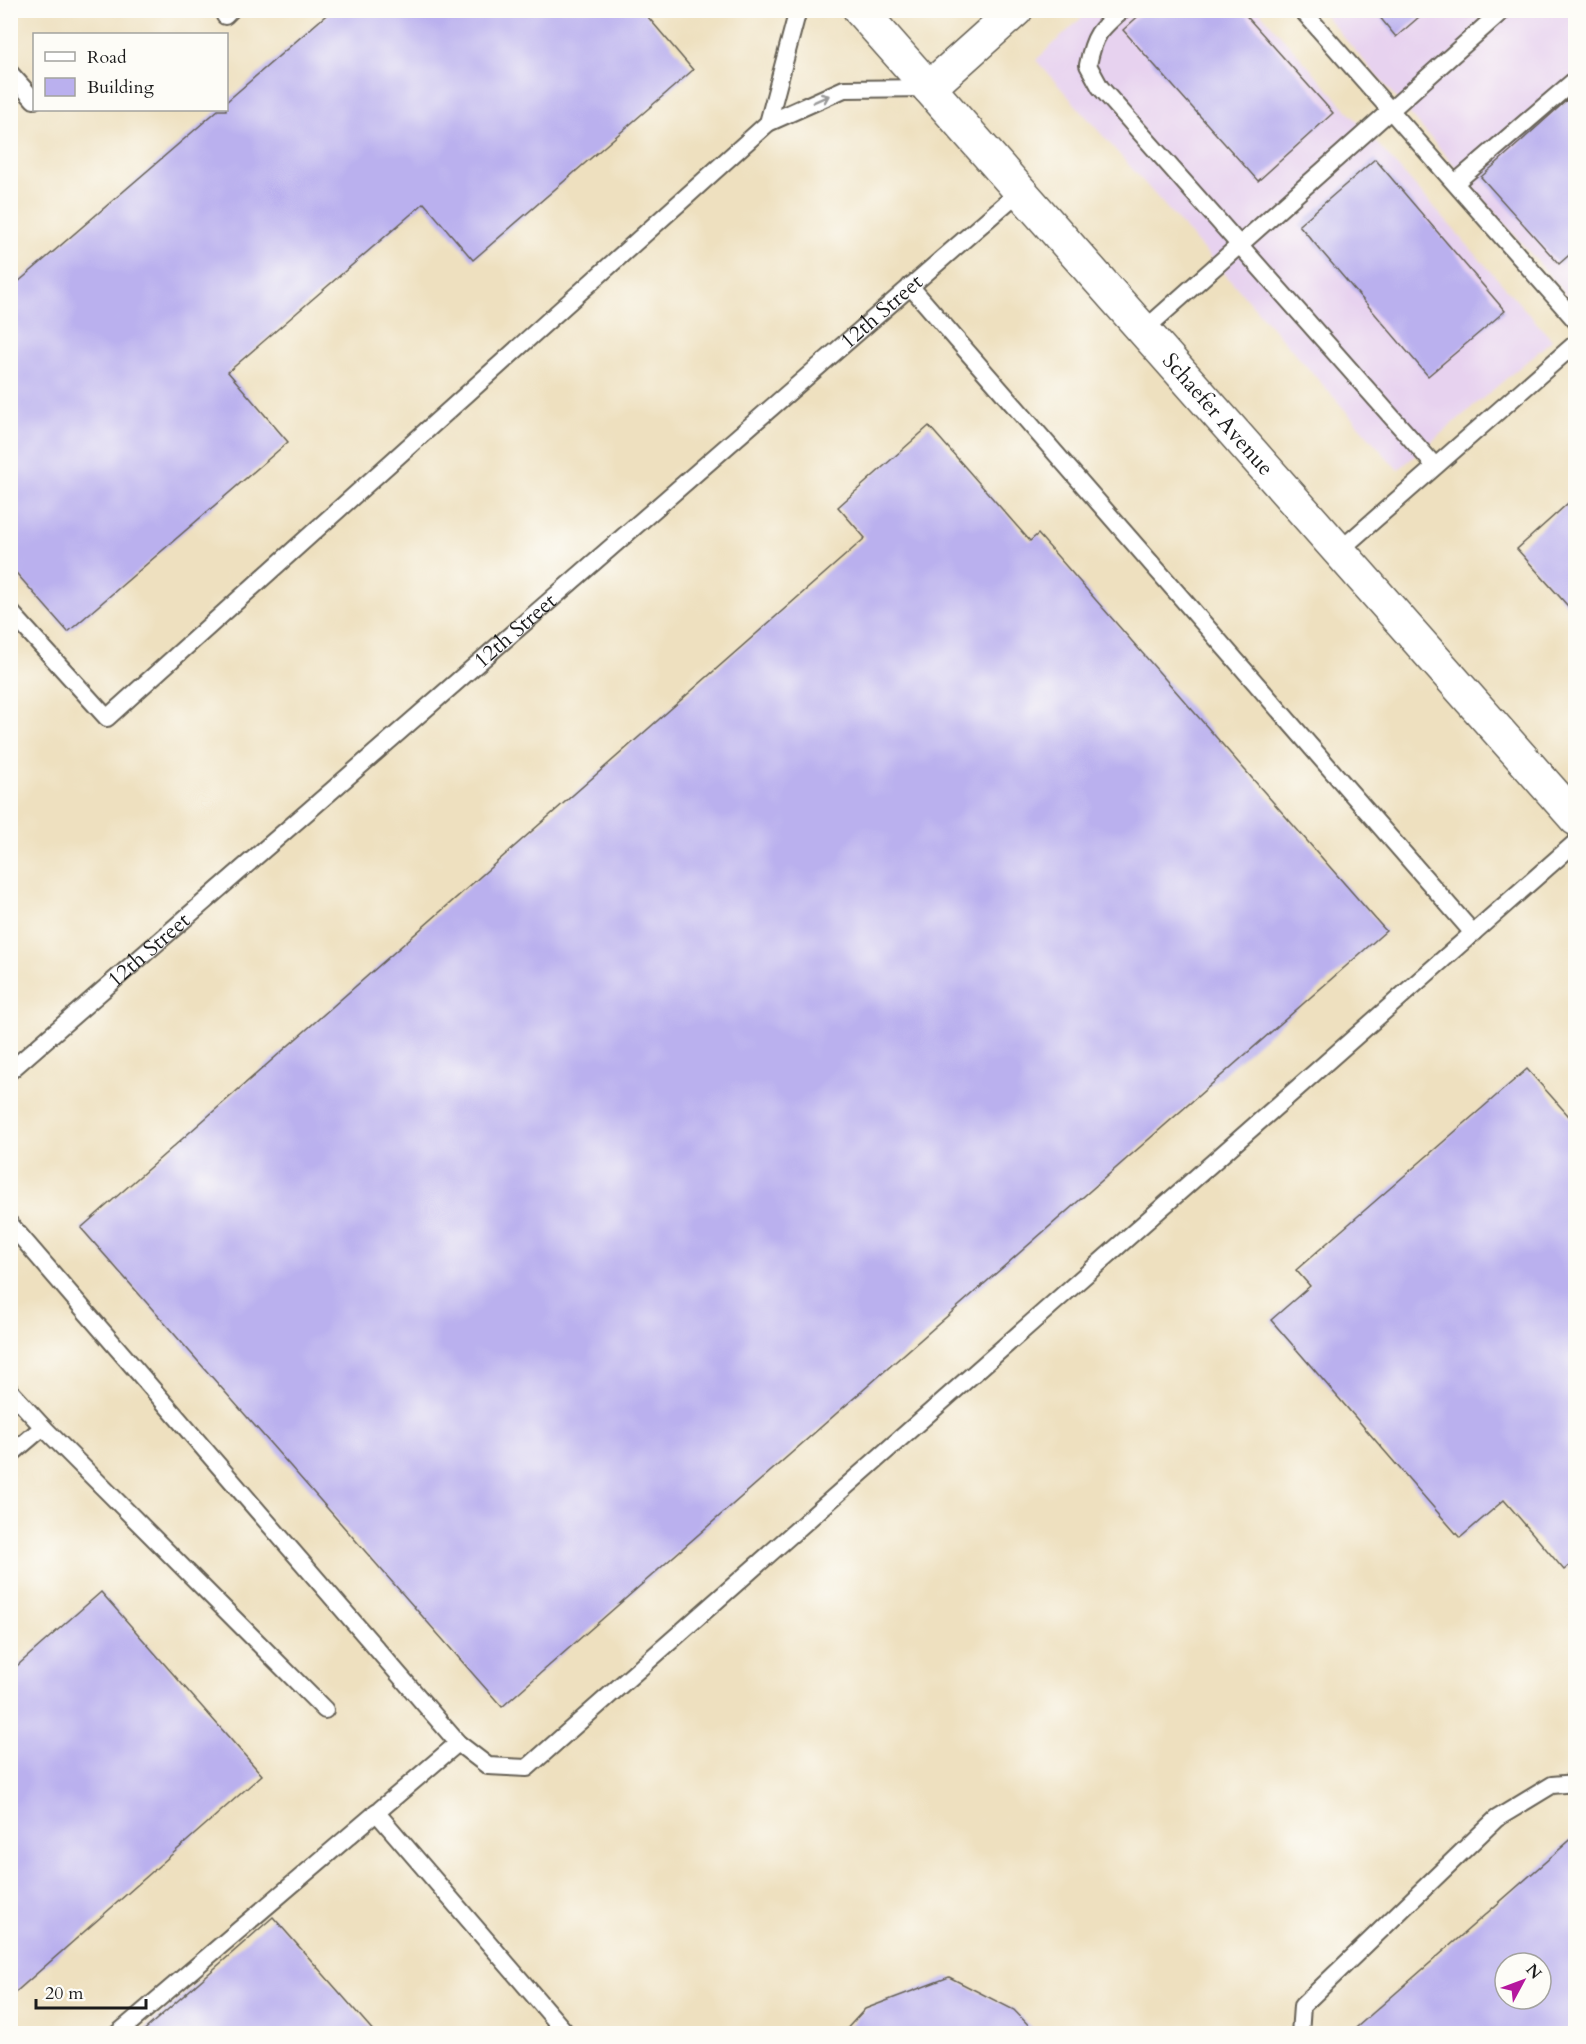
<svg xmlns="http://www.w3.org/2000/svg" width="1586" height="2044" font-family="Cardo,serif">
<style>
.built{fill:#e7d2ef}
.building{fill:#bab0ee;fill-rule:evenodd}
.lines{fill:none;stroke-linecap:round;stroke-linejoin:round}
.service-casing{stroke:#666155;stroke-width:20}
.minor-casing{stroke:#666155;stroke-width:36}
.tertiary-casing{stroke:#666155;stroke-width:36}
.service{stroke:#fff;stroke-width:16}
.minor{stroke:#fff;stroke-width:33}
.tertiary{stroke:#fff;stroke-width:33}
.oneway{stroke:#999}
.labels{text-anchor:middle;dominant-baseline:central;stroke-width:6;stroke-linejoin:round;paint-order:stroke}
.street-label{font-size:22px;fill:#1c1c1c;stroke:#fdfcf7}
</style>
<rect width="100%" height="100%" fill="#fdfcf7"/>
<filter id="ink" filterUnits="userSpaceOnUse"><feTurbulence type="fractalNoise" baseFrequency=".0167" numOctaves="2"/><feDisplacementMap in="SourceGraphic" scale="12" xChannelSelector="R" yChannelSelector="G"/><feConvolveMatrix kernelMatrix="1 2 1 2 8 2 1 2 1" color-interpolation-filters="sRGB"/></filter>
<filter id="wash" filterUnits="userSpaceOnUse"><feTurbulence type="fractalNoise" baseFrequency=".008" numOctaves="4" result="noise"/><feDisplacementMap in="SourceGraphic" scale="24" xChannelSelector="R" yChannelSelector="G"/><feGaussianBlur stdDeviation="1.35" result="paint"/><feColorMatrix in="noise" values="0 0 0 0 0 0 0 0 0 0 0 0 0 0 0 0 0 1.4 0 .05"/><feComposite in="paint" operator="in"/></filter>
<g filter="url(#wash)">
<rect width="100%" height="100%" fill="#eee0bf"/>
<path class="built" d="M 1089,11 L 1259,11 L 1552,340 L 1398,470 L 1036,60 Z
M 1321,11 L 1575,11 L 1575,305 Z"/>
<g id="blocks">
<path class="building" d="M 332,10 L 642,10 L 693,70 L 473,260 L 424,203 L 228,372 L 288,442 L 68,632 L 10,566 L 10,289 L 218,110 L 226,110 L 226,102 Z
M 1145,10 L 1241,10 L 1333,113 L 1258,181 L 1123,30 Z
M 1374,10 L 1427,10 L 1396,37 Z
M 1576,92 L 1576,249 L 1559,264 L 1481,177 Z
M 1375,159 L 1505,311 L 1428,376 L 1299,225 Z
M 929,426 L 1030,541 L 1038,534 L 1386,931 L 502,1707 L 81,1228 L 865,538 L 838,507 Z
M 1576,496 L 1576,615 L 1517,549 Z
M 1527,1069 L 1576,1124 L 1576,1560 L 1564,1570 L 1504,1500 L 1460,1538 L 1271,1320 L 1310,1286 L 1296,1270 Z
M 101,1592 L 262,1775 L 10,1997 L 10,1672 Z
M 1576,1835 L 1576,2034 L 1349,2034 ZM 1505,1963 L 1541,1963 L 1541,1999 L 1505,1999 Z
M 273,1917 L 376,2034 L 140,2034 Z
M 949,1977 L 1014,2010 L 1037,2034 L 842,2034 L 865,2009 Z"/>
</g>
</g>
<g filter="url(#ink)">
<use href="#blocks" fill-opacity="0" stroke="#666155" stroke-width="1.5"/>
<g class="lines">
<defs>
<g id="service">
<path d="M 1122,10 C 1099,30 1094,35 1088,65 L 1100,87 L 1435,466"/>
<path d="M 1302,10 L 1576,321"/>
<path d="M 225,16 L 231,10"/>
<path d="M 10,73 L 34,100"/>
<path d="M 768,123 L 798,10"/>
<path d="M 1455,183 L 1576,79"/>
<path d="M 910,286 L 1473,933"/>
<path d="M 1143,331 L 1503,10"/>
<path d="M 1339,551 L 1576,343"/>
<path d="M 10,611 L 107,718 L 768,123 L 844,89 L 929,88"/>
<path id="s1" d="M 10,1071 L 1020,191"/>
<path d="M 10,1224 L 458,1743 L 488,1766 L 527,1768 L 1576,842"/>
<path d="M 10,1391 L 43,1427"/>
<path d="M 10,1455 L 43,1427 L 325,1710"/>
<path d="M 376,1812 L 567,2034"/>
<path d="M 117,2034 L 458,1743"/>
<path d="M 1300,2034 L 1302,2006 L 1496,1819 L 1552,1785 L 1576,1783"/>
</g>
<path id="minor" d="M 929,88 L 1016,10"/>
<g id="tertiary">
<path id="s2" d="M 860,10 L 1576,819"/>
</g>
</defs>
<use href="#service" class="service-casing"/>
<use href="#minor" class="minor-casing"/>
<use href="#tertiary" class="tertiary-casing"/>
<use href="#service" class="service"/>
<use href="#minor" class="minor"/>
<use href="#tertiary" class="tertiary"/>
</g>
<defs><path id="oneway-shaft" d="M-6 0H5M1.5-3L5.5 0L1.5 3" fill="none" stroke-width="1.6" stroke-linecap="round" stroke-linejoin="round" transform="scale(1.5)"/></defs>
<use class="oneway" href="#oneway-shaft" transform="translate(821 99) rotate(-24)"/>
</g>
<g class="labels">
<g class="street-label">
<text stroke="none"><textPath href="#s1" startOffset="1156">12th Street</textPath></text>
<text stroke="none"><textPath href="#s2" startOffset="540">Schaefer Avenue</textPath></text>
<text stroke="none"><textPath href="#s1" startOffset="670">12th Street</textPath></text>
<text stroke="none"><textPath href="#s1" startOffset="184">12th Street</textPath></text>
</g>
</g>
<rect width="1586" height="2044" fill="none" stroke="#fdfcf7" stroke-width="36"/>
<rect x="33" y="33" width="195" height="78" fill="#fdfcf7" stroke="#a3a29f" stroke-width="1.5"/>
<rect x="45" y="52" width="30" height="9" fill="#ffffff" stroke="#a3a29f" stroke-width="1.5"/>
<text x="87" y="63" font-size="18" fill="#1c1c1c">Road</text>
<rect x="45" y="78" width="30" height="18" fill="#bab0ee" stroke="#a3a29f" stroke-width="1.5"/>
<text x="87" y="93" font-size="18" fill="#1c1c1c">Building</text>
<g transform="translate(1523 1981) rotate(49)"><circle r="28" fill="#fdfcf7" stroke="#a3a29f" stroke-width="1.5"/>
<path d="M0-4.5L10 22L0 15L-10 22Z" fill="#b5179e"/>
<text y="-9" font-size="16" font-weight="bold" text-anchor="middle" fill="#1c1c1c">N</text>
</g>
<path d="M36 1999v9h110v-9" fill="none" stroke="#1c1c1c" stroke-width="3"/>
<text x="45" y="1999" font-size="18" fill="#1c1c1c" stroke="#fdfcf7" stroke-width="4.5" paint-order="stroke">20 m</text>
</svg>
